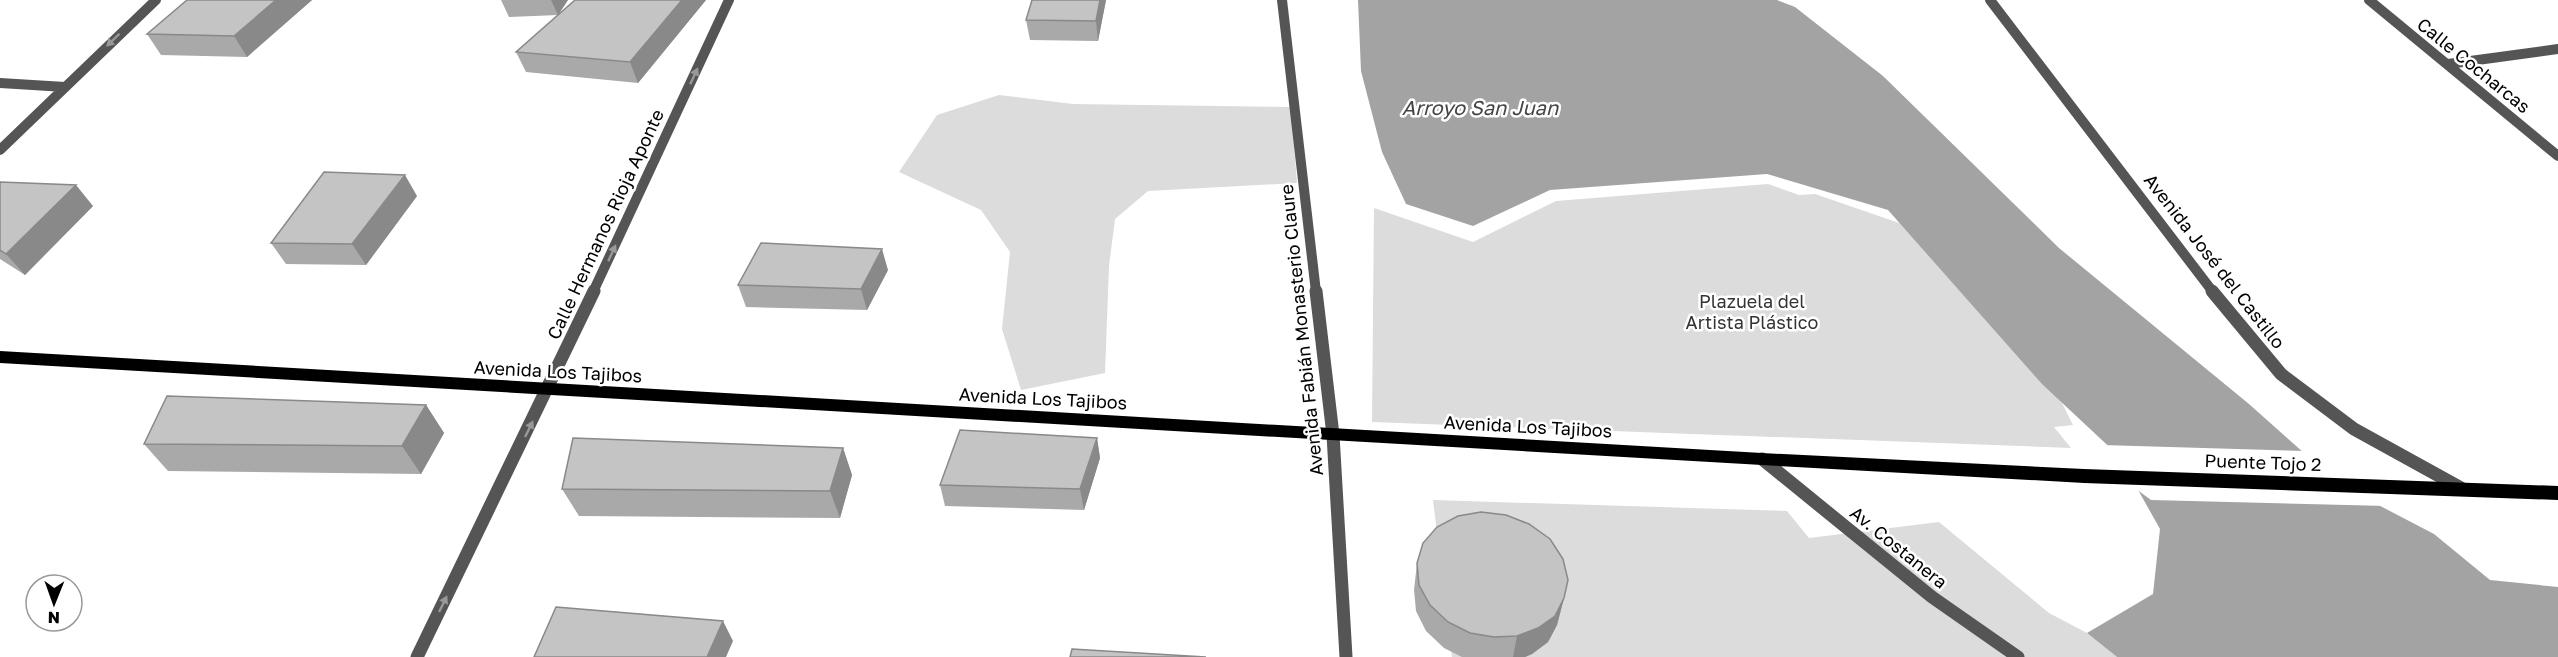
<svg xmlns="http://www.w3.org/2000/svg" width="2558" height="657" font-family="'Golos Text',sans-serif">
<style>
.green{fill:#dcdcdc}
.water{fill:#a3a3a3}
.pier{fill:#fff}
.lines{fill:none;stroke-linecap:round;stroke-linejoin:round}
.street-far1{stroke:#555;stroke-width:10}
.street{stroke:#555;stroke-width:13}
.primary{fill:#000;fill-rule:evenodd}
.wall{fill:#a9a9a9}
.shaded-wall{fill:#898989}
.building{fill:#c4c4c4;stroke:#898989;stroke-width:1.5}
.oneway{fill:#999}
.labels{text-anchor:middle;dominant-baseline:central;stroke-width:5;stroke-linejoin:round;paint-order:stroke}
.street-label{font-size:18px;fill:#000;stroke:#fff}
.park-label{font-size:18px;fill:#333;stroke:#fff}
.water-label{font-size:20px;font-style:italic;fill:#444;stroke:#fff}
</style>
<rect width="100%" height="100%" fill="#fff"/>
<path class="green" d="M 999,95 L 1073,104 L 1291,107 L 1297,183 L 1148,191 L 1115,219 L 1109,266 L 1105,373 L 1021,390 L 1002,329 L 1010,252 L 981,210 L 899,172 L 937,115 Z
M 1768,184 L 1799,195 L 1815,194 L 1937,236 L 2043,365 L 2073,425 L 2054,427 L 2071,448 L 1372,422 L 1374,208 L 1473,242 L 1556,201 Z
M 1433,500 L 1787,511 L 1809,538 L 1939,522 L 2049,613 L 2087,633 L 2117,657 L 1452,657 Z"/>
<path class="water" d="M 1358,0 L 1777,0 L 1795,7 L 1883,76 L 2059,248 L 2249,404 L 2340,485 L 2434,534 L 2490,580 L 2558,587 L 2558,657 L 2117,657 L 2087,633 L 2153,594 L 2160,529 L 2119,456 L 2042,384 L 1888,210 L 1767,174 L 1550,190 L 1473,226 L 1406,204 L 1382,152 L 1361,71 Z"/>
<path class="pier" d="M 2102,445 L 2306,451 L 2342,483 L 2387,506 L 2151,500 L 2132,486 L 2117,458 Z"/>
<g class="lines">
<path class="street-far1" d="M 1282,0 L 1316,292
M 1990,0 L 2213,292
M 2369,0 L 2558,156
M 2448,64 L 2558,49
M 0,83 L 65,87
M 0,150 L 156,0
M 593,292 L 729,0"/>
<path class="street" d="M 1316,291 L 1333,435 L 1346,657
M 2212,291 L 2281,374 L 2354,429 L 2461,488
M 1762,459 L 1932,597 L 2018,657
M 417,657 L 594,291"/>
<path class="primary" d="M 0,351 L 1762,453 L 2084,469 L 2558,486 L 2558,500 L 2084,483 L 1762,465 L 0,363 Z"/>
</g>
<path class="wall" d="M 187,0 L 312,0 L 247,57 L 161,55 L 147,34 Z
M 501,0 L 568,0 L 558,15 L 575,0 L 706,0 L 638,83 L 526,72 L 516,52 L 558,15 L 509,17 Z
M 1106,0 L 1098,41 L 1030,40 L 1026,20 Z
M 0,182 L 93,206 L 25,275 L 0,259 Z
M 417,196 L 366,265 L 286,264 L 271,243 Z
M 888,270 L 867,310 L 746,307 L 738,285 Z
M 426,405 L 444,433 L 421,474 L 168,471 L 144,444 Z
M 1097,438 L 1100,458 L 1084,510 L 945,506 L 940,485 Z
M 843,448 L 852,475 L 840,518 L 579,516 L 562,489 Z
M 1417,563 L 1564,598 L 1557,625 L 1548,642 L 1532,654 L 1525,657 L 1462,657 L 1444,648 L 1426,631 L 1416,611 L 1414,590 Z"/>
<path class="shaded-wall" d="M 276,0 L 312,0 L 247,57 L 234,36 Z
M 551,0 L 568,0 L 558,15 Z
M 682,0 L 706,0 L 638,83 L 630,62 Z
M 1100,0 L 1106,0 L 1098,41 L 1096,21 Z
M 405,175 L 417,196 L 366,265 L 352,244 Z
M 76,185 L 93,206 L 25,275 L 6,254 Z
M 882,249 L 888,270 L 867,310 L 861,289 Z
M 426,405 L 444,433 L 421,474 L 402,446 Z
M 1097,438 L 1100,458 L 1084,510 L 1080,489 Z
M 843,448 L 852,475 L 840,518 L 830,491 Z
M 1564,598 L 1557,625 L 1548,642 L 1532,654 L 1525,657 L 1513,657 L 1517,636 Z
M 723,621 L 733,641 L 726,657 L 707,657 Z"/>
<path class="building" d="M 187,0 L 276,0 L 234,36 L 147,34 Z
M 575,0 L 682,0 L 630,62 L 516,52 Z
M 1032,0 L 1100,0 L 1096,21 L 1026,20 Z
M 324,172 L 405,175 L 352,244 L 271,243 Z
M 0,182 L 76,185 L 6,254 L 0,250 Z
M 761,243 L 882,249 L 861,289 L 738,285 Z
M 167,396 L 426,405 L 402,446 L 144,444 Z
M 960,430 L 1097,438 L 1080,489 L 940,485 Z
M 573,438 L 843,448 L 830,491 L 562,489 Z
M 1481,512 L 1506,515 L 1529,524 L 1550,539 L 1563,559 L 1568,580 L 1564,598 L 1555,616 L 1538,628 L 1517,636 L 1494,637 L 1470,633 L 1448,622 L 1430,605 L 1419,585 L 1417,563 L 1423,543 L 1437,527 L 1458,516 Z
M 556,607 L 723,621 L 707,657 L 534,657 Z
M 1072,649 L 1206,657 L 1070,657 Z"/>
<defs><path id="oneway-solid" d="M-6-.8H1V-3.2L6.5 0L1 3.2V.8H-6Z" transform="scale(1.5)"/></defs>
<g class="oneway">
<use href="#oneway-solid" transform="translate(113 40) rotate(136)"/>
<use href="#oneway-solid" transform="translate(694 76) rotate(-65)"/>
<use href="#oneway-solid" transform="translate(612 253) rotate(-65)"/>
<use href="#oneway-solid" transform="translate(529 429) rotate(-64)"/>
<use href="#oneway-solid" transform="translate(443 604) rotate(-64)"/>
</g>
<g class="labels">
<g class="street-label">
<text transform="translate(2474 65) rotate(39)">Calle Cocharcas</text>
<text transform="translate(605 224) rotate(-65)">Calle Hermanos Rioja Aponte</text>
<text transform="translate(2215 261) rotate(52)">Avenida José del Castillo</text>
<text transform="translate(1301 330) rotate(-96)">Avenida Fabián Monasterio Claure</text>
<text transform="translate(558 371) rotate(3)">Avenida Los Tajibos</text>
<text transform="translate(1043 398) rotate(3)">Avenida Los Tajibos</text>
<text transform="translate(1528 426) rotate(3)">Avenida Los Tajibos</text>
<text transform="translate(2263 462) rotate(2)">Puente Tojo 2</text>
<text transform="translate(1899 547) rotate(39)">Av. Costanera</text>
</g>
<g class="park-label">
<text x="1752" y="301">Plazuela del<tspan x="1752" dy="21">Artista Plástico</tspan></text>
</g>
<g class="water-label">
<text x="1480" y="107">Arroyo San Juan</text>
</g>
</g>
<g transform="translate(54 603) rotate(181)"><circle r="28" fill="#ffffff" stroke="#999999" stroke-width="1.5"/>
<path d="M0-4.5L10 22L0 15L-10 22Z" fill="#000000"/>
<text y="-9" font-size="16" font-weight="bold" text-anchor="middle" fill="#000000">N</text>
</g>
</svg>
